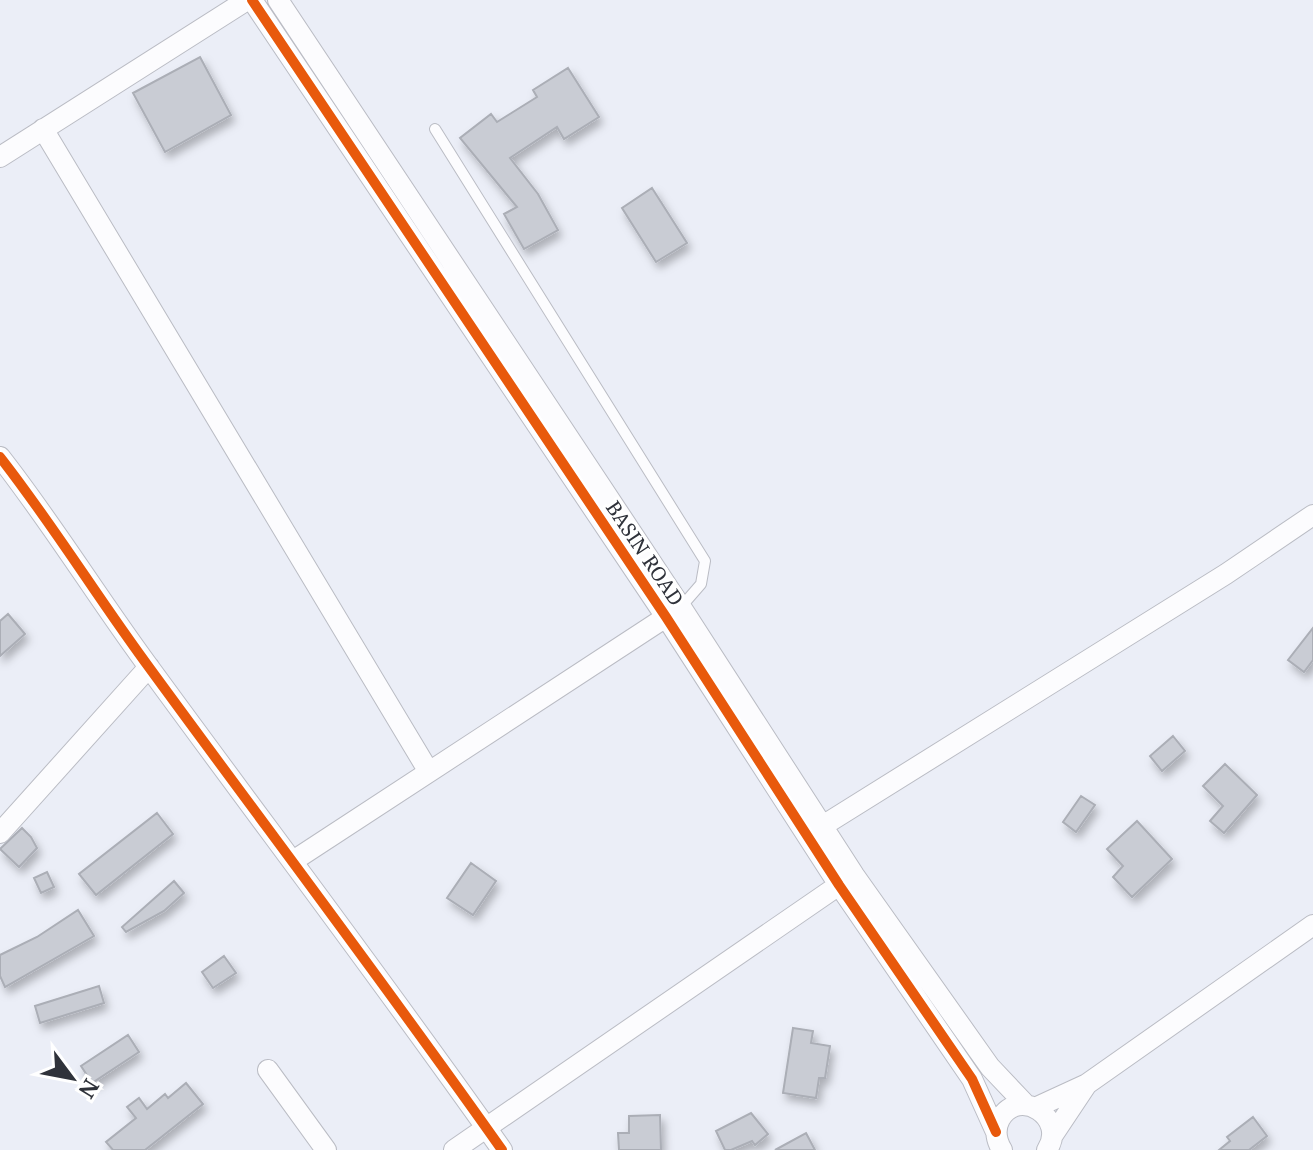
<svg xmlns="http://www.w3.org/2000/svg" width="1313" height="1150" font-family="'Noto Serif',serif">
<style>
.building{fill:#c9ccd4;stroke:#abaeb6;stroke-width:2;filter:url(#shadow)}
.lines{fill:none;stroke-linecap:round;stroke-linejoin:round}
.lane-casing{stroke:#babcc4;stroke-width:12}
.street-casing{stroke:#babcc4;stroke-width:22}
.lane{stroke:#fcfcfe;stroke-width:10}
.street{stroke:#fcfcfe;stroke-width:20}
.cycleway-casing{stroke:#fff;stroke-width:15}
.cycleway{stroke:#e8590c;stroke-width:10}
.labels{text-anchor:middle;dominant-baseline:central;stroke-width:6;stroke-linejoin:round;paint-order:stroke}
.street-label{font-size:20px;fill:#2f323a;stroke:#fff}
</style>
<defs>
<filter id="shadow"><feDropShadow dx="3.5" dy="6" stdDeviation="4" flood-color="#0004"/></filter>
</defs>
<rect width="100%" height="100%" fill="#ebeef7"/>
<path class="building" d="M 200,57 L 231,115 L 165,152 L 133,93 Z
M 568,68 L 599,117 L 564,139 L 557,127 L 510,158 L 538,194 L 558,230 L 524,249 L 504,214 L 517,207 L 460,138 L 491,114 L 497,122 L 537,97 L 533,90 Z
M 652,188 L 687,243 L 656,262 L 622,208 Z
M 8,614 L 25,634 L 0,656 L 0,621 Z
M 1313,628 L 1313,660 L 1304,672 L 1288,660 Z
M 1173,736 L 1185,751 L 1162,771 L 1150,756 Z
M 1225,764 L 1257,795 L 1224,833 L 1210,821 L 1223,806 L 1203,786 Z
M 1081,796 L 1095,805 L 1076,832 L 1063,822 Z
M 157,813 L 173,834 L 96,895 L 79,874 Z
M 1137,821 L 1172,859 L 1132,897 L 1113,877 L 1123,866 L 1107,849 Z
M 22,828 L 31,837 L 37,848 L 19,867 L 0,849 Z
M 471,863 L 496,881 L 473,915 L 447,898 Z
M 47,872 L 54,887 L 41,893 L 34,878 Z
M 174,881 L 184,893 L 164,911 L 126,932 L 122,927 Z
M 78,910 L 94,936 L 5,987 L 0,976 L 0,955 L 37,937 Z
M 224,956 L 236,973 L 213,988 L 202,972 Z
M 99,986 L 104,1003 L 40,1023 L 35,1006 Z
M 793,1028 L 813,1031 L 811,1043 L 830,1046 L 825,1078 L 819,1078 L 816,1098 L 783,1093 Z
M 128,1035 L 139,1052 L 92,1083 L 81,1066 Z
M 186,1083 L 203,1104 L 145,1150 L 113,1150 L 106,1142 L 136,1118 L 127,1107 L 139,1098 L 147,1109 L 165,1094 L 168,1098 Z
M 751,1113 L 768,1134 L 755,1145 L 752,1141 L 731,1150 L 725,1150 L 716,1131 Z
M 660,1115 L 661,1150 L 619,1150 L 618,1133 L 629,1133 L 629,1116 Z
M 1253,1117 L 1267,1136 L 1249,1150 L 1219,1150 L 1230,1141 L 1227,1137 Z
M 806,1133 L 815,1150 L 775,1150 Z"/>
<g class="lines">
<defs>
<path id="lane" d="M 435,129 L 705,561 L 701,584 L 681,607"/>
<path id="street" d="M 252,0 L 666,617 L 839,885 L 972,1079 L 996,1132
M 278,0 L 681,607 L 854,875 L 990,1067 L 1026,1105
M 43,129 L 429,772
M 0,157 L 247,0
M 0,457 C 54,526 99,600 151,670 C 268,830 388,988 502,1150
M 824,825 L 1226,574 L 1313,515
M 0,833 L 149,667
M 293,861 L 666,617
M 268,1070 L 326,1150
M 1037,1107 L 1087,1084 L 1313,925
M 1053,1135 L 1087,1084
M 454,1150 L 839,885
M 1002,1150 C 996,1140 994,1130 1000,1119 C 1019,1086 1068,1118 1047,1150"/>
</defs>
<use href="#lane" class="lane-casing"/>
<use href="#street" class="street-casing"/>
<use href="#lane" class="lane"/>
<use href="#street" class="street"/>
<defs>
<path id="cycleway" d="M 252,0 L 666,617 L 839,885 L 972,1079 L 996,1132
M 0,457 C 54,526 99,600 151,670 C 268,830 388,988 502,1150"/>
</defs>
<use href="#cycleway" class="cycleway-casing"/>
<use href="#cycleway" class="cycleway"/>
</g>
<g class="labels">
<g class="street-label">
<text transform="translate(645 553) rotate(56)">BASIN ROAD</text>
</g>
</g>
<g transform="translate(72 1078) rotate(122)" stroke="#ffffff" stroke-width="6" paint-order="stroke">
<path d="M0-6L14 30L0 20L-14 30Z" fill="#2f323a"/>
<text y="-12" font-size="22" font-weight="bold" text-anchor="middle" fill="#2f323a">N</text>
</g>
</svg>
